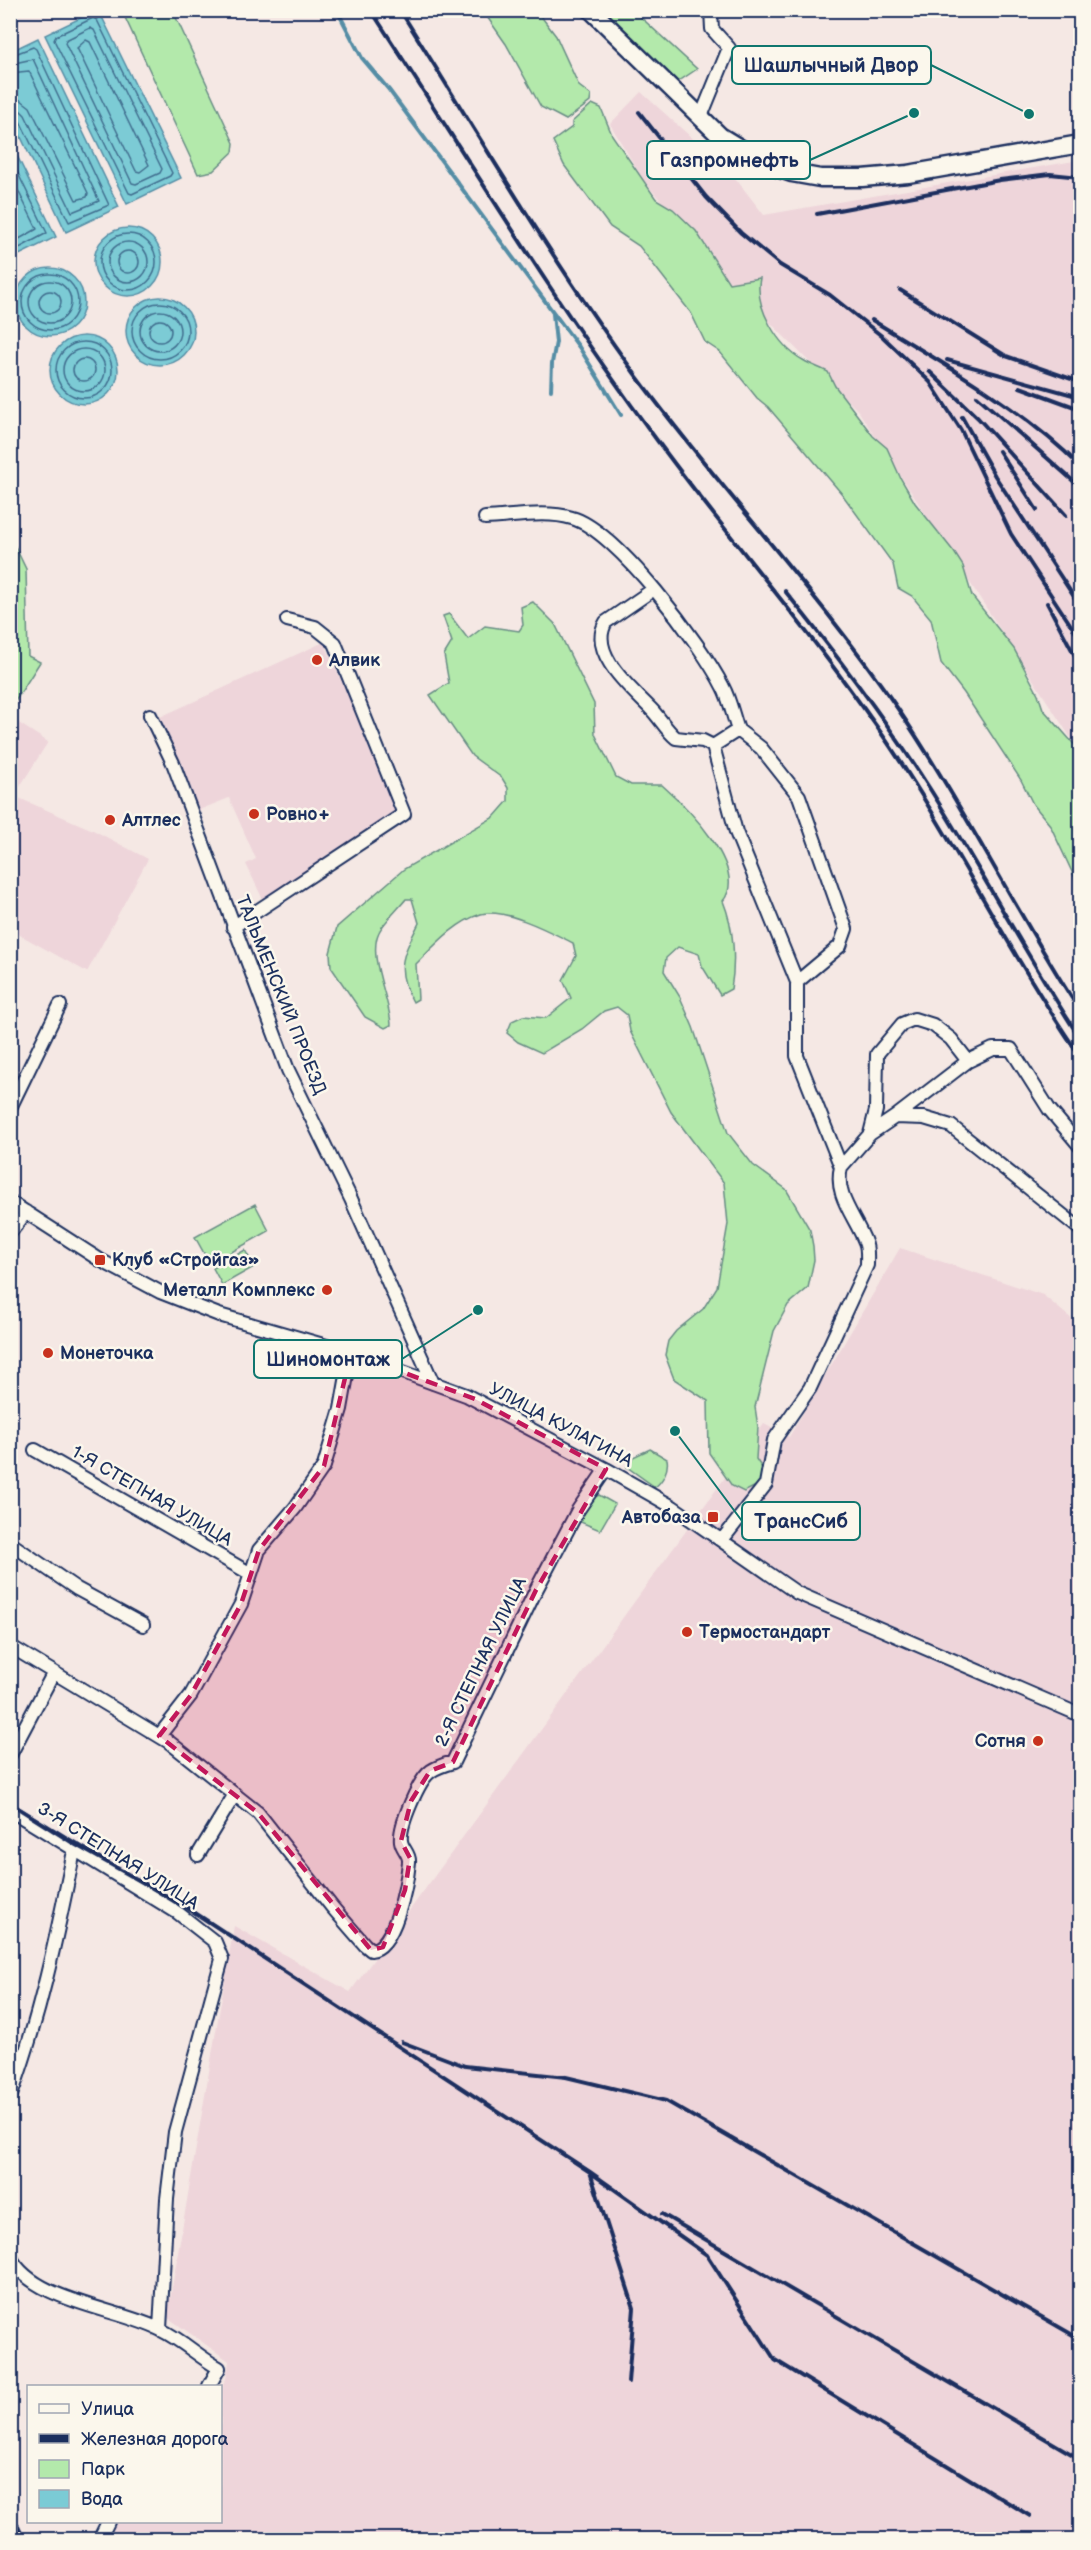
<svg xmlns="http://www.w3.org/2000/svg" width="1091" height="2550" font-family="'Balsamiq Sans',sans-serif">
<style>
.built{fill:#eed5da}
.green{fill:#b3e9ab;stroke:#678c84;stroke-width:1.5}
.water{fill:#7bcbd5;stroke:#558da5;stroke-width:1.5}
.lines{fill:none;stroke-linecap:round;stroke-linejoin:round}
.shore{stroke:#416d8e;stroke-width:1.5}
.stream{stroke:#558da5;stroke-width:4}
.minor-casing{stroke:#1b2f5e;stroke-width:16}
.secondary-casing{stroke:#1b2f5e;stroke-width:21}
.minor{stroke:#fbf7ec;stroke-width:12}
.secondary{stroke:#fbf7ec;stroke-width:16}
.rail{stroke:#1b2f5e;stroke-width:4}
.marked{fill:#c2185b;fill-opacity:0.2;stroke:#c2185b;stroke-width:4.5;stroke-dasharray:12 8;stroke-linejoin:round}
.poi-dot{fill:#c8321e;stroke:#fbf7ec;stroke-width:2}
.labels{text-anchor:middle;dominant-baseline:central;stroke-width:5;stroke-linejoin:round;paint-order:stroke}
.poi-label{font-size:18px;font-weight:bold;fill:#1b2f5e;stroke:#fbf7ec;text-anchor:start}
.street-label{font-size:18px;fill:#1b2f5e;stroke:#fbf7ec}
.leader{fill:none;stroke:#0f766e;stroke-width:2}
.callout-dot{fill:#0f766e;stroke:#fbf7ec;stroke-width:2}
.callout{fill:#fbf7ec;stroke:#0f766e;stroke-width:2}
.callout-label{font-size:20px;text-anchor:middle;font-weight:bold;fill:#1b2f5e}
</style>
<rect width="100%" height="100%" fill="#f5e8e4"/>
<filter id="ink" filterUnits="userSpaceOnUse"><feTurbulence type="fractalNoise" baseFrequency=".0167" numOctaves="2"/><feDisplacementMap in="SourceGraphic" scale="12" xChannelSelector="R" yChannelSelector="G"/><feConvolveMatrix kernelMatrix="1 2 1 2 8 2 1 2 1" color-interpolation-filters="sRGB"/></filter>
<g filter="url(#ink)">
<path class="built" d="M 641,92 L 732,174 L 764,215 L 1080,160 L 1080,752 L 859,412 L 729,281 L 644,181 L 610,124 Z
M 324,642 L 400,811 L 265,904 L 246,864 L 256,859 L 229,798 L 199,810 L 160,717 Z
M 11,718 L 48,742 L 14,796 L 93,830 L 148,859 L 87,972 L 11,930 Z
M 900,1248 L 1043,1295 L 1080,1326 L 1080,2539 L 108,2540 L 117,2522 L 220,2522 L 221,2387 L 226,2379 L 229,2361 L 167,2317 L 234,1926 L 350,1992 L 764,1424 L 789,1437 Z"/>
<path class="green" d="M 122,11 L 173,11 L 234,143 L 233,152 L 213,171 L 198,174 Z
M 483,11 L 537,11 L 556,36 L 579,86 L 591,95 L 590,102 L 566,120 L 541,107 L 506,44 Z
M 604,11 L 634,11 L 697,69 L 676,83 Z
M 592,104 L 601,108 L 612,135 L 656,199 L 673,209 L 696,231 L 729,283 L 760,278 C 754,306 777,346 803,360 C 811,365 820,368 828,372 L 835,386 L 873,436 L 887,448 L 901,479 L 915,503 L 954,552 L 963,566 L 972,596 L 1014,649 L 1038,694 L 1043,709 L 1080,751 L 1080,889 L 1050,825 L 1033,804 L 1021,780 L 964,693 L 941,663 L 931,619 L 912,596 L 898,588 L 893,564 L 842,494 L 768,407 L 757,398 L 720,352 L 705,342 L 691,313 L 639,246 L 610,227 L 564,165 L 553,141 L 572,127 L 572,122 Z
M 11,538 L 26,569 L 28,656 L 40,662 L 11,708 Z
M 533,602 L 555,624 L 594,704 L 595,734 L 616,777 L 631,785 L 662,785 C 686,806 749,868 723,901 C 734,928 736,960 731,989 L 720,995 L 702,966 L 699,954 L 678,947 L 666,958 L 664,971 L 680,997 L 693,1027 L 728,1133 L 753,1165 L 786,1189 L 810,1230 L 813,1246 L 814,1260 L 808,1288 L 788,1305 L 774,1331 L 755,1407 L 758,1427 L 756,1459 L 764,1471 L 758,1485 L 744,1492 L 732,1486 L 709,1453 L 708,1401 L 674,1379 L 665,1355 L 668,1341 L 676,1331 L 703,1309 L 717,1287 L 728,1224 L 724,1183 L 671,1112 L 630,1031 L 627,1015 L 617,1007 L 604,1011 L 582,1029 L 542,1053 L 518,1042 L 507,1033 L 512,1021 L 523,1016 L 546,1018 L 571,998 L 563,980 L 576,956 L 573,943 C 551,932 506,908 481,914 C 455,922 434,946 416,964 L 418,999 L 413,1002 C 394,968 403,955 419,923 L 412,899 L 406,899 C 399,908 383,923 379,932 C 367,957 390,998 391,1025 L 385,1028 L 365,1017 L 331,967 L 330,953 L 337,927 L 404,869 L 494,817 L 508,801 L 508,788 L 502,778 L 472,756 L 430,695 L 449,683 L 444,655 L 452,642 L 443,616 L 449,614 L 468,639 L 485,626 L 519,631 L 523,625 L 521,607 Z
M 255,1204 L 269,1231 L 210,1264 L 195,1237 Z
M 245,1250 L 254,1267 L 222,1285 L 213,1268 Z
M 650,1449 L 667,1459 C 669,1469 663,1481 655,1487 L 627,1467 L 633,1457 Z
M 599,1495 L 615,1504 L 600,1530 L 578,1521 L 593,1498 Z"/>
<path class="water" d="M 95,11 L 99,11 L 181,178 L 127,204 L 45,35 Z
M 38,38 L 119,207 L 66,232 L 11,116 L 11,51 Z
M 11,143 L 56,237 L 11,259 L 10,259 Z
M94 262a34 34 0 1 1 68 0a34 34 0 1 1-68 0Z
M16 302a34 34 0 1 1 68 0a34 34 0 1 1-68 0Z
M126 331a34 34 0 1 1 68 0a34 34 0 1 1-68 0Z
M50 370a34 34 0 1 1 68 0a34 34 0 1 1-68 0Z"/>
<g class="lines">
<path class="shore" d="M 93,18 L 97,20 L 172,173 L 170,176 L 132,194 L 129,193 L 54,40 L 56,36 Z
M 90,28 L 94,30 L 162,169 L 160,173 L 136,184 L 132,183 L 65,43 L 66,40 Z
M 86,40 L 90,42 L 149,165 L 140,172 L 136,171 L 77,48 Z
M 10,56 L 33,47 L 36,49 L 109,205 L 69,222 L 19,119 L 10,115
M 10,64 L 33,59 L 99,201 L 72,212 L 25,115 L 19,109 L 10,108
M 10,73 L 29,71 L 88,193 L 87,197 L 76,200 L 30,107 L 21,100 L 10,99
M 10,157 L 47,233 L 10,253
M 10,174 L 37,229 L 10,244
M100 262a28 28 0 1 1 56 0a28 28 0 1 1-56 0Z
M108 262a20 20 0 1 1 40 0a20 20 0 1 1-40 0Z
M117 262a11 11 0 1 1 22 0a11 11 0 1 1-22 0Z
M22 302a28 28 0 1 1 56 0a28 28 0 1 1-56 0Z
M29 302a21 21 0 1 1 42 0a21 21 0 1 1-42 0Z
M39 302a11 11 0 1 1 22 0a11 11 0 1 1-22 0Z
M132 331a28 28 0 1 1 56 0a28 28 0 1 1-56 0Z
M140 331a20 20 0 1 1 40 0a20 20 0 1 1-40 0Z
M149 331a11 11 0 1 1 22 0a11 11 0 1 1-22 0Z
M56 370a28 28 0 1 1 56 0a28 28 0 1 1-56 0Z
M63 370a21 21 0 1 1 42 0a21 21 0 1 1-42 0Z
M73 370a11 11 0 1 1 22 0a11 11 0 1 1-22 0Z"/>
<path class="stream" d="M 337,10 L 362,58 L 389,90 L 579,347 L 621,415
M 551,390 L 552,363 L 556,342 L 553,314"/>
<defs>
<path id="minor" d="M 700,119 L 729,48 L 712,29 L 711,10
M 485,518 C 512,517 546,510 572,518 C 616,530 702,645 723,687 C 730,700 733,716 738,730 L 713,746 L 736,832 L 797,982 L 797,1056 L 841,1167 C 834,1196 855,1216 865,1242 C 868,1248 867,1258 867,1265 L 810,1388 L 774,1440 L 766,1484 L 722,1540
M 654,589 L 606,622 C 587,653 633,690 651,709 C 660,718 666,730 676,738 L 703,741 L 713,746
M 150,715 L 173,763 L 288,1070 L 351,1199 L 433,1383
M 738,730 L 761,748 L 799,796 L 846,929 L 840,946 L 797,982
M 233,927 L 404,814 L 335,643 L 315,627 L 287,620
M 968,1061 L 993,1049 L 1011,1049 L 1049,1109 L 1080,1146
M 10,1108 L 60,1005
M 870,1134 L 876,1110 L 877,1054 L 902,1024 L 914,1019 L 933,1025 L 951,1039 L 968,1061 L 895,1117
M 841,1167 L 870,1134 L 895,1117 L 924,1118 L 951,1126 L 1080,1229
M 10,1202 L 100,1260 L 160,1292 L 219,1315 L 351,1353 L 466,1395 L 606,1469 L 673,1507 L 797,1593 L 1080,1715
M 10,1233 L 26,1212
M 35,1450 L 251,1574
M 10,1543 L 77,1589 L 143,1625
M 10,1646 L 169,1742 L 258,1813 L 332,1907 L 365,1945 L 371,1950 C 395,1949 407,1883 409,1862 C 410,1854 402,1849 401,1841 C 399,1826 419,1779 431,1771 C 437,1767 446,1764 453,1762 L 536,1590 L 578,1510 L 606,1469
M 159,1736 L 191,1695 L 241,1604 L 259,1550 L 295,1508 L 324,1466 L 341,1409 L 351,1353
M 10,1755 L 53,1674
M 10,1810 L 178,1913 L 215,1942 L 222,1959 L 175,2132 L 167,2199 L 160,2329
M 198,1855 L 235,1794
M 10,2098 C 40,2017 57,1935 74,1851
M 10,2256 C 32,2302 119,2308 161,2330 C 182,2340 199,2357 219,2368 L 209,2386
M 99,2540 L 108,2522"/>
<path id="secondary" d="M 591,10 L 720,136 L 766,164 L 792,173 L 820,178 L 862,178 L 908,174 L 1080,144"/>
</defs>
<use href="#minor" class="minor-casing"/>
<use href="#secondary" class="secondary-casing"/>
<use href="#minor" class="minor"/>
<use href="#secondary" class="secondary"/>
<path class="rail" d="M 371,10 C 465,154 554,301 656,439 C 728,537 808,628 877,727 C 951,833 1007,950 1080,1056
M 400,10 C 476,131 551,259 635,374 C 719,488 818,592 898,709 C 964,806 1016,912 1080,1011
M 639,112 L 706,197 L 741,233 L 780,265 L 830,295 L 883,337 L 930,382 L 961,430 L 1011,534 L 1080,639
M 817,214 L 1000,180 L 1050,174 L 1080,177
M 900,290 L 1006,356 L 1080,382
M 872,320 C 944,364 1020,407 1080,466
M 947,360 L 1080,397
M 929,371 L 978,418 L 1066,515
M 1020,387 L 1080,409
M 977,396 L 1080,487
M 962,417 L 995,476 L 1080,606
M 999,451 L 1037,510
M 785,591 C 837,655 886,720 930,789 C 982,871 1027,957 1080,1038
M 1047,603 L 1080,665
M 10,1803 L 76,1845 L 183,1905 L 590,2172 L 707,2255 L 775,2360 L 1030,2516
M 402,2042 L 465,2066 L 566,2077 L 666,2101 L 1080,2339
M 590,2172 L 634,2308 L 628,2382
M 662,2214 L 1080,2459
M 10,2508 L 24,2540"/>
</g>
</g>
<path class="marked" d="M 351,1353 L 475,1399 L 606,1469 L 536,1590 L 453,1762 L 430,1771 L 411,1801 L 401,1841 L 410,1858 L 405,1890 L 383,1947 L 371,1950 L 258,1813 L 159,1736 L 191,1695 L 241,1604 L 259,1550 L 324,1466 Z"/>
<g class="poi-dot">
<circle cx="317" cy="660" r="6"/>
<circle cx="254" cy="814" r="6"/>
<circle cx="110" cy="820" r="6"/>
<rect x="94" y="1254" width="12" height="12" rx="3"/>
<circle cx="327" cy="1290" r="6"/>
<circle cx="48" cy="1353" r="6"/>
<rect x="707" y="1511" width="12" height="12" rx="3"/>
<circle cx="687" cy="1632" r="6"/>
<circle cx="1038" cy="1741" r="6"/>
</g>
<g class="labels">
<g class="poi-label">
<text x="329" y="660">Алвик</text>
<text x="266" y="814">Ровно+</text>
<text x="122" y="820">Алтлес</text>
<text x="112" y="1260">Клуб «Стройгаз»</text>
<text x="315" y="1290" text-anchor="end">Металл Комплекс</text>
<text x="60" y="1353">Монеточка</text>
<text x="701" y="1517" text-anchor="end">Автобаза</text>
<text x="699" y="1632">Термостандарт</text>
<text x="1026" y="1741" text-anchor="end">Сотня</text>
</g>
<g class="street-label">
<text transform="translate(281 995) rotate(68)">ТАЛЬМЕНСКИЙ ПРОЕЗД</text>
<text transform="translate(561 1425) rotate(28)">УЛИЦА КУЛАГИНА</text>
<text transform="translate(152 1496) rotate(30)">1-Я СТЕПНАЯ УЛИЦА</text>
<text transform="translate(481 1662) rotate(-64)">2-Я СТЕПНАЯ УЛИЦА</text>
<text transform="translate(118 1856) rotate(32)">3-Я СТЕПНАЯ УЛИЦА</text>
</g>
</g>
<path class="leader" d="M1029 114L931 65M914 113L810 160M478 1310L402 1359M675 1431L742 1521"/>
<g class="callout-dot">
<circle cx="1029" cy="114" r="6"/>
<circle cx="914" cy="113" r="6"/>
<circle cx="478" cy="1310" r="6"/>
<circle cx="675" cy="1431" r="6"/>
</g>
<g class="callout">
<rect x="732" y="46" width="199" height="38" rx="6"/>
<rect x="647" y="141" width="163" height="38" rx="6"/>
<rect x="254" y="1340" width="148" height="38" rx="6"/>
<rect x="742" y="1502" width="118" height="38" rx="6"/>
</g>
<g class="callout-label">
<text x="831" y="72">Шашлычный Двор</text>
<text x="729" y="167">Газпромнефть</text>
<text x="328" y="1366">Шиномонтаж</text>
<text x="801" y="1528">ТрансСиб</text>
</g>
<rect width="1091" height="2550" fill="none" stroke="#fbf7ec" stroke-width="36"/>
<rect x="18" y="18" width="1055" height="2514" fill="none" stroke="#1b2f5e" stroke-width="2" filter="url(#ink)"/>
<rect x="27" y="2385" width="195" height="138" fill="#fbf7ec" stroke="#a1a7b3" stroke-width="1.5"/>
<rect x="39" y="2404" width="30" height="9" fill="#fbf7ec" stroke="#a1a7b3" stroke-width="1.5"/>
<text x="81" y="2415" font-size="18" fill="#1b2f5e">Улица</text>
<rect x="39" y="2434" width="30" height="9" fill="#1b2f5e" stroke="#a1a7b3" stroke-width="1.5"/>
<text x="81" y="2445" font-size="18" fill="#1b2f5e">Железная дорога</text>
<rect x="39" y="2460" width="30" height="18" fill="#b3e9ab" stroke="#a1a7b3" stroke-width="1.5"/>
<text x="81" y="2475" font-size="18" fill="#1b2f5e">Парк</text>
<rect x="39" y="2490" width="30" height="18" fill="#7bcbd5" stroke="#a1a7b3" stroke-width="1.5"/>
<text x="81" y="2505" font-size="18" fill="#1b2f5e">Вода</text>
</svg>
